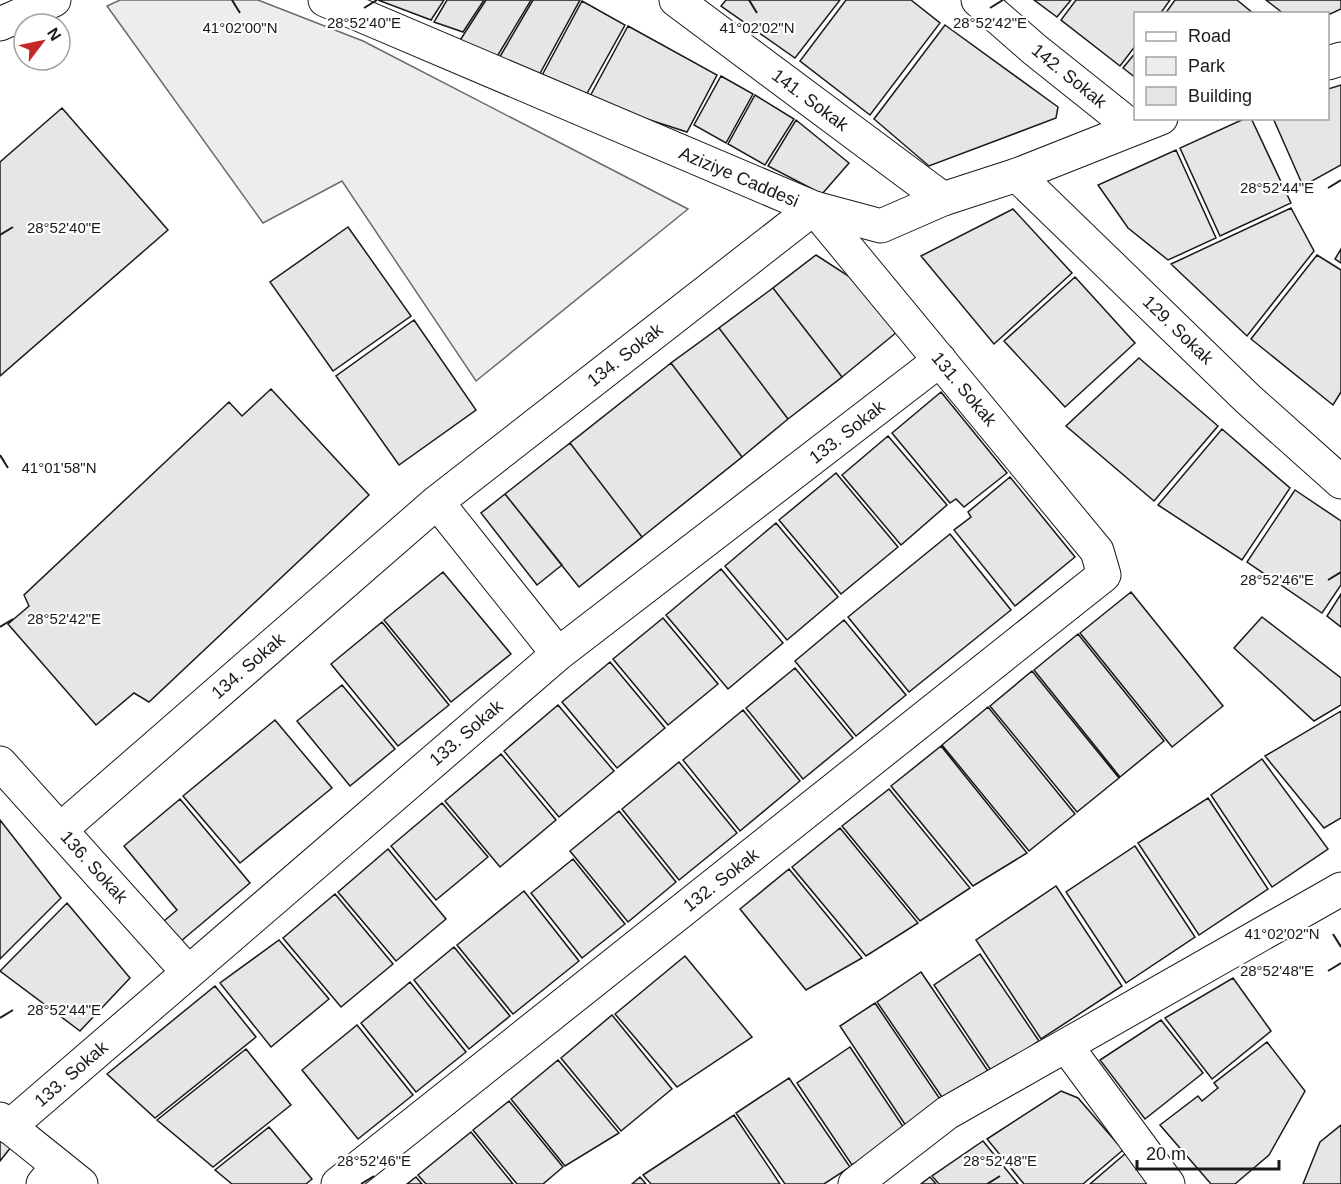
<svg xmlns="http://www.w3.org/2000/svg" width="1341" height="1184" font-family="Helvetica,sans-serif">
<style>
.green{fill:#ededed;stroke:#6a6a6a;stroke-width:1.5}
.building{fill:#e6e6e6;stroke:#1a1a1a;stroke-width:1.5}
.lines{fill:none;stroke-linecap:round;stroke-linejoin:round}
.street-casing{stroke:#1a1a1a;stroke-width:35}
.secondary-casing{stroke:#1a1a1a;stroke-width:35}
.street{stroke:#fff;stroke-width:33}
.secondary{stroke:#fff;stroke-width:33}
.ticks{fill:none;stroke:#1a1a1a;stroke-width:2}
.labels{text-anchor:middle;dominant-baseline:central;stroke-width:4.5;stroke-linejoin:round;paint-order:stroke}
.street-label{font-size:18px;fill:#1a1a1a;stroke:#fff}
.ticks-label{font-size:15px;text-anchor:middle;fill:#1a1a1a;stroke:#fff;stroke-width:4.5;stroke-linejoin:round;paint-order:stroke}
</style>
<rect width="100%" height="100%" fill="#fff"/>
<path class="green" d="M 120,0 L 258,0 L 363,41 L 688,209 L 476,381 L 342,181 L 263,223 L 107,6 Z"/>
<path class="building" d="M 378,0 L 444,0 L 431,20 Z
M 447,0 L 484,0 L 463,32 L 434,22 Z
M 486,0 L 531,0 L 495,60 L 457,45 Z
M 533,0 L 580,0 L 538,77 L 498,60 Z
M 726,0 L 840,0 L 795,58 L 721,6 Z
M 846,0 L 911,0 L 940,23 L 870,115 L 800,61 Z
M 1034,0 L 1071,0 L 1057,17 Z
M 1076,0 L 1170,0 L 1160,14 L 1136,14 L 1136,45 L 1120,66 L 1061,20 Z
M 1175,0 L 1237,0 L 1254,14 L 1165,14 Z
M 1266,0 L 1341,0 L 1341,9 L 1328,15 L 1284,14 Z
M 582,1 L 625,25 L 585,97 L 540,79 Z
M 945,25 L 1058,107 L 1056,118 L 929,166 L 874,119 Z
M 628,26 L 717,75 L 687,132 L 588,100 Z
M 1136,52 L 1136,78 L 1123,68 Z
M 721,76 L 753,94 L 726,143 L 694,125 Z
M 1341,85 L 1341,165 L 1303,186 L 1273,118 L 1328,118 L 1328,89 Z
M 755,95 L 794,119 L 765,165 L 728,144 Z
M 62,108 L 168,230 L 0,376 L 0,162 Z
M 1246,118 L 1251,118 L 1291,203 L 1220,236 L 1180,148 Z
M 796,120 L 849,163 L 822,194 L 768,166 Z
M 1176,150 L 1216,238 L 1168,260 L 1128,228 L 1098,185 Z
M 1291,208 L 1314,251 L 1247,336 L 1171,264 Z
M 1013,209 L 1072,273 L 994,344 L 921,256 Z
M 348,227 L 411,316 L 333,371 L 270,282 Z
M 1341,249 L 1341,263 L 1335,259 Z
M 816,255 L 850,277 L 897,332 L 842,377 L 773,288 Z
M 1317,255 L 1341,270 L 1341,392 L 1333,405 L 1251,339 Z
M 1075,277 L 1135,343 L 1065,407 L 1004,341 Z
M 773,288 L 842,377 L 788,419 L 719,328 Z
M 414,320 L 476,410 L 399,465 L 336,376 Z
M 719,328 L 788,419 L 742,457 L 671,363 Z
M 1139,358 L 1218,426 L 1154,501 L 1066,426 Z
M 671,363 L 742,457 L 642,537 L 570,443 Z
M 271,389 L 369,495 L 149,702 L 134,693 L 96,725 L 8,624 L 29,606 L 24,595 L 229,402 L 242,416 Z
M 941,392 L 1007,473 L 964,507 L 956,499 L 950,503 L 892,433 Z
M 1222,429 L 1290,488 L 1242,560 L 1158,505 Z
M 888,436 L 947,505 L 901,545 L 842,475 Z
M 570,443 L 642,537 L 579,587 L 505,494 Z
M 836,473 L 898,547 L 841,594 L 779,520 Z
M 1010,477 L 1075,557 L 1015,606 L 954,530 L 971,517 L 968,512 Z
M 1295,490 L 1341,521 L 1341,585 L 1322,613 L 1247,562 Z
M 505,494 L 562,565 L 537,585 L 481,513 Z
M 776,523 L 838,597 L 787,640 L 725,566 Z
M 950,534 L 1011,610 L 909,692 L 848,617 Z
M 721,569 L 783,643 L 728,689 L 666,615 Z
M 443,572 L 511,654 L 451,702 L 384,620 Z
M 1131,592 L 1223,706 L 1172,747 L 1080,633 Z
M 1341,594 L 1341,627 L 1327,616 Z
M 1262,617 L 1341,678 L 1341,705 L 1314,721 L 1234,648 Z
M 663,618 L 718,684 L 668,725 L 613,659 Z
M 844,620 L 906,695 L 856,736 L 795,661 Z
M 382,622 L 449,705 L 398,746 L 331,664 Z
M 1078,634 L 1164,741 L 1120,777 L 1034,670 Z
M 610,662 L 665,728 L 617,768 L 562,702 Z
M 795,668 L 853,738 L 803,779 L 746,708 Z
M 1032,671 L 1119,778 L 1077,812 L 990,706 Z
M 342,685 L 395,749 L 350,786 L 297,721 Z
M 558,705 L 614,771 L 559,817 L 504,751 Z
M 988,707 L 1075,814 L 1029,851 L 942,745 Z
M 743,710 L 800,781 L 740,831 L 683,760 Z
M 1341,711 L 1341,818 L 1324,828 L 1265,756 Z
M 275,720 L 332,788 L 240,863 L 183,796 Z
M 941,746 L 1027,853 L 973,886 L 891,786 Z
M 501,754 L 556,820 L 500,867 L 445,801 Z
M 1262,759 L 1328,849 L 1272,887 L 1211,795 Z
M 679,762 L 737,833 L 679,880 L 622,809 Z
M 889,789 L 970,888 L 920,921 L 842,826 Z
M 1208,798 L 1268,889 L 1199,935 L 1138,843 Z
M 180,799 L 250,883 L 181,941 L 164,921 L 177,910 L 124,846 Z
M 442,803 L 488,857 L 436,900 L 391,846 Z
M 619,811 L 676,882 L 628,922 L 570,851 Z
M 0,820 L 61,898 L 0,959 Z
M 840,828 L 918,923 L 866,956 L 792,867 Z
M 1135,846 L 1195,937 L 1126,983 L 1066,892 Z
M 388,849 L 446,919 L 396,961 L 338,892 Z
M 573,859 L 625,924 L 582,958 L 531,893 Z
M 789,869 L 862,958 L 806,990 L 740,909 Z
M 1056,886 L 1122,986 L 1041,1039 L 976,940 Z
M 524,891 L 579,961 L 513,1014 L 457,945 Z
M 335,894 L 393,964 L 341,1007 L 283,938 Z
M 67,903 L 130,978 L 80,1031 L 0,971 Z
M 279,940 L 329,999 L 271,1047 L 220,983 Z
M 454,947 L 510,1016 L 469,1049 L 414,980 Z
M 980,954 L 1039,1041 L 992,1072 L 934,985 Z
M 685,956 L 752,1037 L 677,1087 L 615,1014 Z
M 921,972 L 990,1074 L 946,1103 L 877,1002 Z
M 1233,978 L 1271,1031 L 1212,1079 L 1165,1018 Z
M 410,982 L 466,1052 L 416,1092 L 361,1023 Z
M 215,986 L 256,1037 L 155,1118 L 107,1074 Z
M 875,1003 L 944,1105 L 908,1129 L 840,1026 Z
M 612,1015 L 672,1089 L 621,1131 L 561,1058 Z
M 1161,1020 L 1203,1073 L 1145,1119 L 1100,1060 Z
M 357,1025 L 413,1095 L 358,1139 L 302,1070 Z
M 1267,1042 L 1305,1091 L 1269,1155 L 1235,1184 L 1211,1184 L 1160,1125 L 1198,1096 L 1202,1101 L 1218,1088 L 1214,1083 Z
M 850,1047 L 906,1131 L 852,1165 L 797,1083 Z
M 246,1049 L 291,1105 L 213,1167 L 157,1120 Z
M 558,1060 L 619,1133 L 565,1166 L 511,1099 Z
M 789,1078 L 850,1167 L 824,1184 L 785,1184 L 736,1113 Z
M 1061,1091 L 1078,1098 L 1123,1150 L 1083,1184 L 1024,1184 L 987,1139 Z
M 509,1101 L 563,1167 L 543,1184 L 517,1184 L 473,1130 Z
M 734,1115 L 780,1184 L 651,1184 L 643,1175 Z
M 1341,1125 L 1341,1184 L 1303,1184 L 1320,1142 Z
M 269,1127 L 312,1179 L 306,1184 L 232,1184 L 215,1170 Z
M 471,1132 L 513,1184 L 426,1184 L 418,1175 Z
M 0,1138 L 11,1147 L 0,1161 Z
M 983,1141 L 1018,1184 L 939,1184 L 932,1176 Z
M 1126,1153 L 1152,1184 L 1090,1184 Z
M 416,1177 L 422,1184 L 407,1184 Z
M 640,1177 L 646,1184 L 632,1184 Z
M 930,1177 L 936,1184 L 921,1184 Z"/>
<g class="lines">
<defs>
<path id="street" d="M 676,0 L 943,199
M 978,0 L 1034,49 L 1133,128
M 1017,175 L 1248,399 L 1341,482
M 0,763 L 188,972
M 60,830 L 437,502
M 1067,1047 L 1168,1184
M 9,1127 L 558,654 L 940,360
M 43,1184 L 58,1166
M 338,1184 L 1104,575 L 1097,551 L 814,208 L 437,502 L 558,654
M 855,1184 L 947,1113 L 1341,889"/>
<path id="secondary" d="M 325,0 L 814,208 L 881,226 L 943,199 L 1017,175 L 1161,118
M 0,24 L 54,0
M 1328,63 L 1341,59
M 0,1119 L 81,1184"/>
</defs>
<use href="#street" class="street-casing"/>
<use href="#secondary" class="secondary-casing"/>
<use href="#street" class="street"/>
<use href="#secondary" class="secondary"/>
</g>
<path class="ticks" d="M 232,0 L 240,13M 749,0 L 757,13M 364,8 L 377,0M 990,8 L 1003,0M 1328,188 L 1341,180M 0,235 L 13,227M 0,455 L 8,468M 1328,580 L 1341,572M 0,627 L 13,619M 1333,934 L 1341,947M 1328,971 L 1341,963M 0,1018 L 13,1010M 361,1184 L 374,1176M 987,1184 L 1000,1176"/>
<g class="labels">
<g class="street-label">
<text transform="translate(1069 76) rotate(39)">142. Sokak</text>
<text transform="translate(810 100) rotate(37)">141. Sokak</text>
<text transform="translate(739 177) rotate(23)">Aziziye Caddesi</text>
<text transform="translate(1178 330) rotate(44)">129. Sokak</text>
<text transform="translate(625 355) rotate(-38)">134. Sokak</text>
<text transform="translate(964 389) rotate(50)">131. Sokak</text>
<text transform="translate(847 432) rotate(-38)">133. Sokak</text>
<text transform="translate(248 666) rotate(-41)">134. Sokak</text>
<text transform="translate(466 733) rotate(-41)">133. Sokak</text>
<text transform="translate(94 867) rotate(48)">136. Sokak</text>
<text transform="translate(721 880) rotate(-38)">132. Sokak</text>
<text transform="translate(71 1074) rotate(-41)">133. Sokak</text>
</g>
</g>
<g class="ticks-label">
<text x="364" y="28">28°52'40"E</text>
<text x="990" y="28">28°52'42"E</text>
<text x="757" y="33">41°02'02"N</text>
<text x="240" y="33">41°02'00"N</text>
<text x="1277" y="193">28°52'44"E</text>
<text x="64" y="233">28°52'40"E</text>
<text x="59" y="473">41°01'58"N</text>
<text x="1277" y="585">28°52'46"E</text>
<text x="64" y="624">28°52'42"E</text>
<text x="1282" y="939">41°02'02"N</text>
<text x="1277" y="976">28°52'48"E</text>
<text x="64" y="1015">28°52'44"E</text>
<text x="374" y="1166">28°52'46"E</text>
<text x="1000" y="1166">28°52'48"E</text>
</g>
<rect x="1134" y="12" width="195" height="108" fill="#ffffff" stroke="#a3a3a3" stroke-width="1.5"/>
<rect x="1146" y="32" width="30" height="9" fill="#ffffff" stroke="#a3a3a3" stroke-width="1.5"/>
<text x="1188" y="42" font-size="18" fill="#1a1a1a">Road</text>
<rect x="1146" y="57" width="30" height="18" fill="#ededed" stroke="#a3a3a3" stroke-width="1.5"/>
<text x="1188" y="72" font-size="18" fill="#1a1a1a">Park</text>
<rect x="1146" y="87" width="30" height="18" fill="#e6e6e6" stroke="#a3a3a3" stroke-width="1.5"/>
<text x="1188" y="102" font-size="18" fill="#1a1a1a">Building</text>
<g transform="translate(42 42) rotate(58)"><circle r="28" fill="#ffffff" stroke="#a3a3a3" stroke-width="1.5"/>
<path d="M0-4.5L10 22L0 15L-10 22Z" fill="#c62828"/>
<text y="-9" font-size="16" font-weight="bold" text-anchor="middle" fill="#1a1a1a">N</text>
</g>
<path d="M1137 1160v9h142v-9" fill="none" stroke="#1a1a1a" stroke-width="3"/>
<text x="1146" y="1160" font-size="18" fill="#1a1a1a" stroke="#ffffff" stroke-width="4.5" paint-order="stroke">20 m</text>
</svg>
